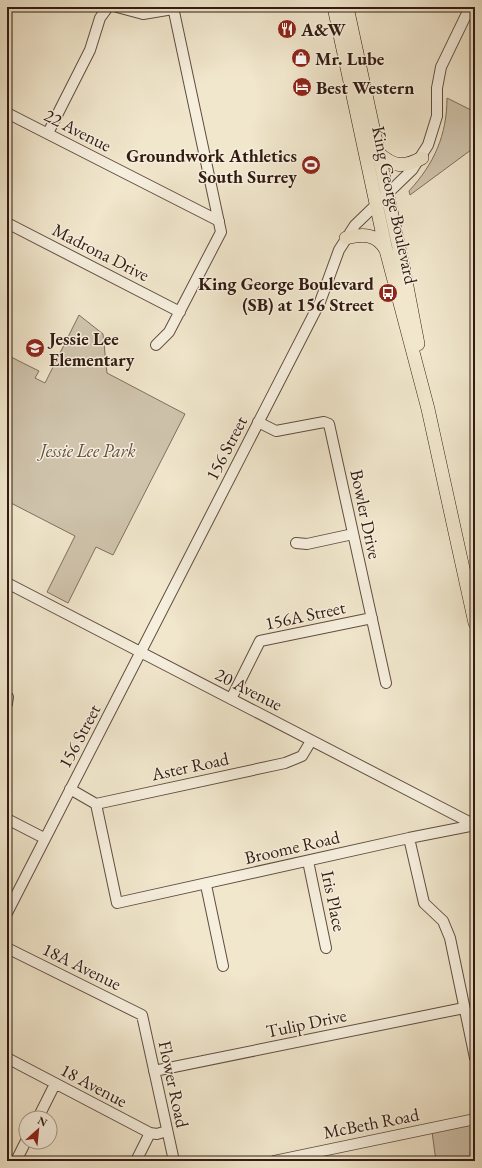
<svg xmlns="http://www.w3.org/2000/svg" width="482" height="1168" font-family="'EB Garamond',serif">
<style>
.green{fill:#d0c4ad;stroke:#806f5f}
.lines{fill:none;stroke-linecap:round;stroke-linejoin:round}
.minor-casing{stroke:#614d40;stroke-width:12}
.major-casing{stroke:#311a11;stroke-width:14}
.minor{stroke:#f6efde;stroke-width:10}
.major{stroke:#f1e7cd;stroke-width:13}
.labels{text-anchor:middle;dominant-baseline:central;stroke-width:3;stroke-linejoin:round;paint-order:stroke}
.poi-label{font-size:18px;font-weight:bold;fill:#311a11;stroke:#f6efde;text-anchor:start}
.street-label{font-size:18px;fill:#311a11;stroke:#f6efde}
.park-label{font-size:18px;font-style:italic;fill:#614d40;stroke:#f6efde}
</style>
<rect width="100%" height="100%" fill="#f1e7cd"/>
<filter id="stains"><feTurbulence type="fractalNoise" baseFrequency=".005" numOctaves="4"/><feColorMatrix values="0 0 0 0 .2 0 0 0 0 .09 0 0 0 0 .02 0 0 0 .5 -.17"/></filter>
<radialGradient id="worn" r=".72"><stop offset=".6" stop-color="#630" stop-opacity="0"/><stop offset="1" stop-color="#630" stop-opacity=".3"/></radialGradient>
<path class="green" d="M 447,98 L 475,112 L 475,147 L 410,195 L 409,191 C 434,164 447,135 447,98 Z
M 79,315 L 103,334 L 107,373 L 185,414 L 113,555 L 96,547 L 68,603 L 47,592 L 75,536 L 7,501 L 7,355 L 39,371 L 35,378 L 45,383 Z
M 475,1123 L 475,1161 L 436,1161 L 432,1132 Z"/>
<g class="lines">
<defs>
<path id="minor" d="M 117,7 L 143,14 L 173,9
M 7,113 L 219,221
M 48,133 L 90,50 L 100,18 L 108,7
M 7,223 L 180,312
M 156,345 L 169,332 L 221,232 L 173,7
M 258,422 L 276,431 L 324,422 L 329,424 L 386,683
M 296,543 L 307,544 L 353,534
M 7,583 L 475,825
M 231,699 L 260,641 L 372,618
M 7,704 L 8,697
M 70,789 L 96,804 L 285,763 L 302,756 L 311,741
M 96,804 L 117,903 L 409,838 L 475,825
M 7,819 L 44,838
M 409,838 L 424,903 L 443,921 L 450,938 L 475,1058
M 308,861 L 326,948
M 206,885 L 223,966
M 7,913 L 320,302 L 339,250 L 355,225 L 412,170 L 428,145 L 437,116 L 437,88 L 441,67 L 470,7
M 7,948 L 142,1015 L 174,1161
M 7,1058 L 150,1133 L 157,1134 L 167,1131
M 154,1071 L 464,1008
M 38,1118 L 55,1084
M 16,1161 L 26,1141
M 136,1161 L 150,1133
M 274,1161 L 475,1119"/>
<path id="major" d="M 334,7 L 386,250 L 428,409 L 475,623
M 347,7 L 404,271 L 418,344
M 378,153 C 394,167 403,168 422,158
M 346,238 C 362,234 377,233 386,250"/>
</defs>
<use href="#minor" class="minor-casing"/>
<use href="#major" class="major-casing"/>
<use href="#minor" class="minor"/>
<use href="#major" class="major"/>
</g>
<defs>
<symbol id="restaurant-disc" viewBox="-11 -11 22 22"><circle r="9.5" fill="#8f2418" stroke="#f6efde"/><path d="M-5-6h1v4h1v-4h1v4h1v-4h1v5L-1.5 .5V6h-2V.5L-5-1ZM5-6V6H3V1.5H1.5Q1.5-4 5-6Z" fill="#fff"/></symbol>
<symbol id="shop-disc" viewBox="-11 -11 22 22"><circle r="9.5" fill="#8f2418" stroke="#f6efde"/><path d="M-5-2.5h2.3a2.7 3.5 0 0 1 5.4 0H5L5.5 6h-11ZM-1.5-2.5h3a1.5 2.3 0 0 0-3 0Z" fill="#fff"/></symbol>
<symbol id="hotel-disc" viewBox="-11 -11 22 22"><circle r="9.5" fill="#8f2418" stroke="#f6efde"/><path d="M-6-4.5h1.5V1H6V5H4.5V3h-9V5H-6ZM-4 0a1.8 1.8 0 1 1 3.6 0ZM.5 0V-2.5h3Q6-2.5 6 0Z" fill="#fff"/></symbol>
<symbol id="stadium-disc" viewBox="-11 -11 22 22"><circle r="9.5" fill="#8f2418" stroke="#f6efde"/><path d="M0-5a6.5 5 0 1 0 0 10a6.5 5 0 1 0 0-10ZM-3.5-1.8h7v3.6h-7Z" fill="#fff"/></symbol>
<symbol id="bus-disc" viewBox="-11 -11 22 22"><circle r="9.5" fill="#8f2418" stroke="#f6efde"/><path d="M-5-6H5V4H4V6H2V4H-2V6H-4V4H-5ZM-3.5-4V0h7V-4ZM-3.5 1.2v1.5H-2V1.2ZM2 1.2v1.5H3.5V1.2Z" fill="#fff"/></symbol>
<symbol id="school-disc" viewBox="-11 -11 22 22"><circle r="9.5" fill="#8f2418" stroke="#f6efde"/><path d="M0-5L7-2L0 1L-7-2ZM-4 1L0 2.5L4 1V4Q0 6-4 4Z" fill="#fff"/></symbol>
</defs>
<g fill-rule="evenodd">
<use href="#restaurant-disc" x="276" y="18" width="22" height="22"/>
<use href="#shop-disc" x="290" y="47" width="22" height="22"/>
<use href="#hotel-disc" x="291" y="76" width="22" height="22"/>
<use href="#stadium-disc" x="300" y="154" width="22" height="22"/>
<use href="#bus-disc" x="377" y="282" width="22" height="22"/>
<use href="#school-disc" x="24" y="337" width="22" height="22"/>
</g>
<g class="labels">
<g class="poi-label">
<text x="301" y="29">A&amp;W</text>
<text x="315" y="58">Mr. Lube</text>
<text x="316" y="87">Best Western</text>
<text x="297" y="155" text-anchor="end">Groundwork Athletics<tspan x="297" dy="21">South Surrey</tspan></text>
<text x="374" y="283" text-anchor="end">King George Boulevard<tspan x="374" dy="21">(SB) at 156 Street</tspan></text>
<text x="49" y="338">Jessie Lee<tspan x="49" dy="21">Elementary</tspan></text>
</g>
<g class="street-label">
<text transform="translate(78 130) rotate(27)">22 Avenue</text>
<text transform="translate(395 205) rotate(78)">King George Boulevard</text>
<text transform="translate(101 252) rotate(27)">Madrona Drive</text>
<text transform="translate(226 448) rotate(-63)">156 Street</text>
<text transform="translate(366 514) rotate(78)">Bowler Drive</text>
<text transform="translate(305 615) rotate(-12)">156A Street</text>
<text transform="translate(249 689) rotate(27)">20 Avenue</text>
<text transform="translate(79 736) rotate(-62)">156 Street</text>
<text transform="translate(190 766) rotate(-12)">Aster Road</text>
<text transform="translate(292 847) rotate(-13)">Broome Road</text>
<text transform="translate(334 901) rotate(78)">Iris Place</text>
<text transform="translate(82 966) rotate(26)">18A Avenue</text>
<text transform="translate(306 1023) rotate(-12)">Tulip Drive</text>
<text transform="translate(174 1084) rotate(78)">Flower Road</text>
<text transform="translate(94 1085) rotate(28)">18 Avenue</text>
<text transform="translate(371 1123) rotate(-11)">McBeth Road</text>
</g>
<g class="park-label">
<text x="88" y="450">Jessie Lee Park</text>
</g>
</g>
<rect width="482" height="1168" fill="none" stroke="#f1e7cd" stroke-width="24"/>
<rect x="8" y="8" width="466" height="1152" fill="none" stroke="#311a11" stroke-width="2"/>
<rect x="12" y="12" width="458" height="1144" fill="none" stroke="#311a11"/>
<g transform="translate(38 1130) rotate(27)"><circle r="19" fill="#f6efde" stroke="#a79a8c"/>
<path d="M0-3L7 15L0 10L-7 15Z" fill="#8f2418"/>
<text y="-6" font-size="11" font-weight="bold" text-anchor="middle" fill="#311a11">N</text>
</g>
<rect width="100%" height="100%" filter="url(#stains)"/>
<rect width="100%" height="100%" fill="url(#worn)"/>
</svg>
